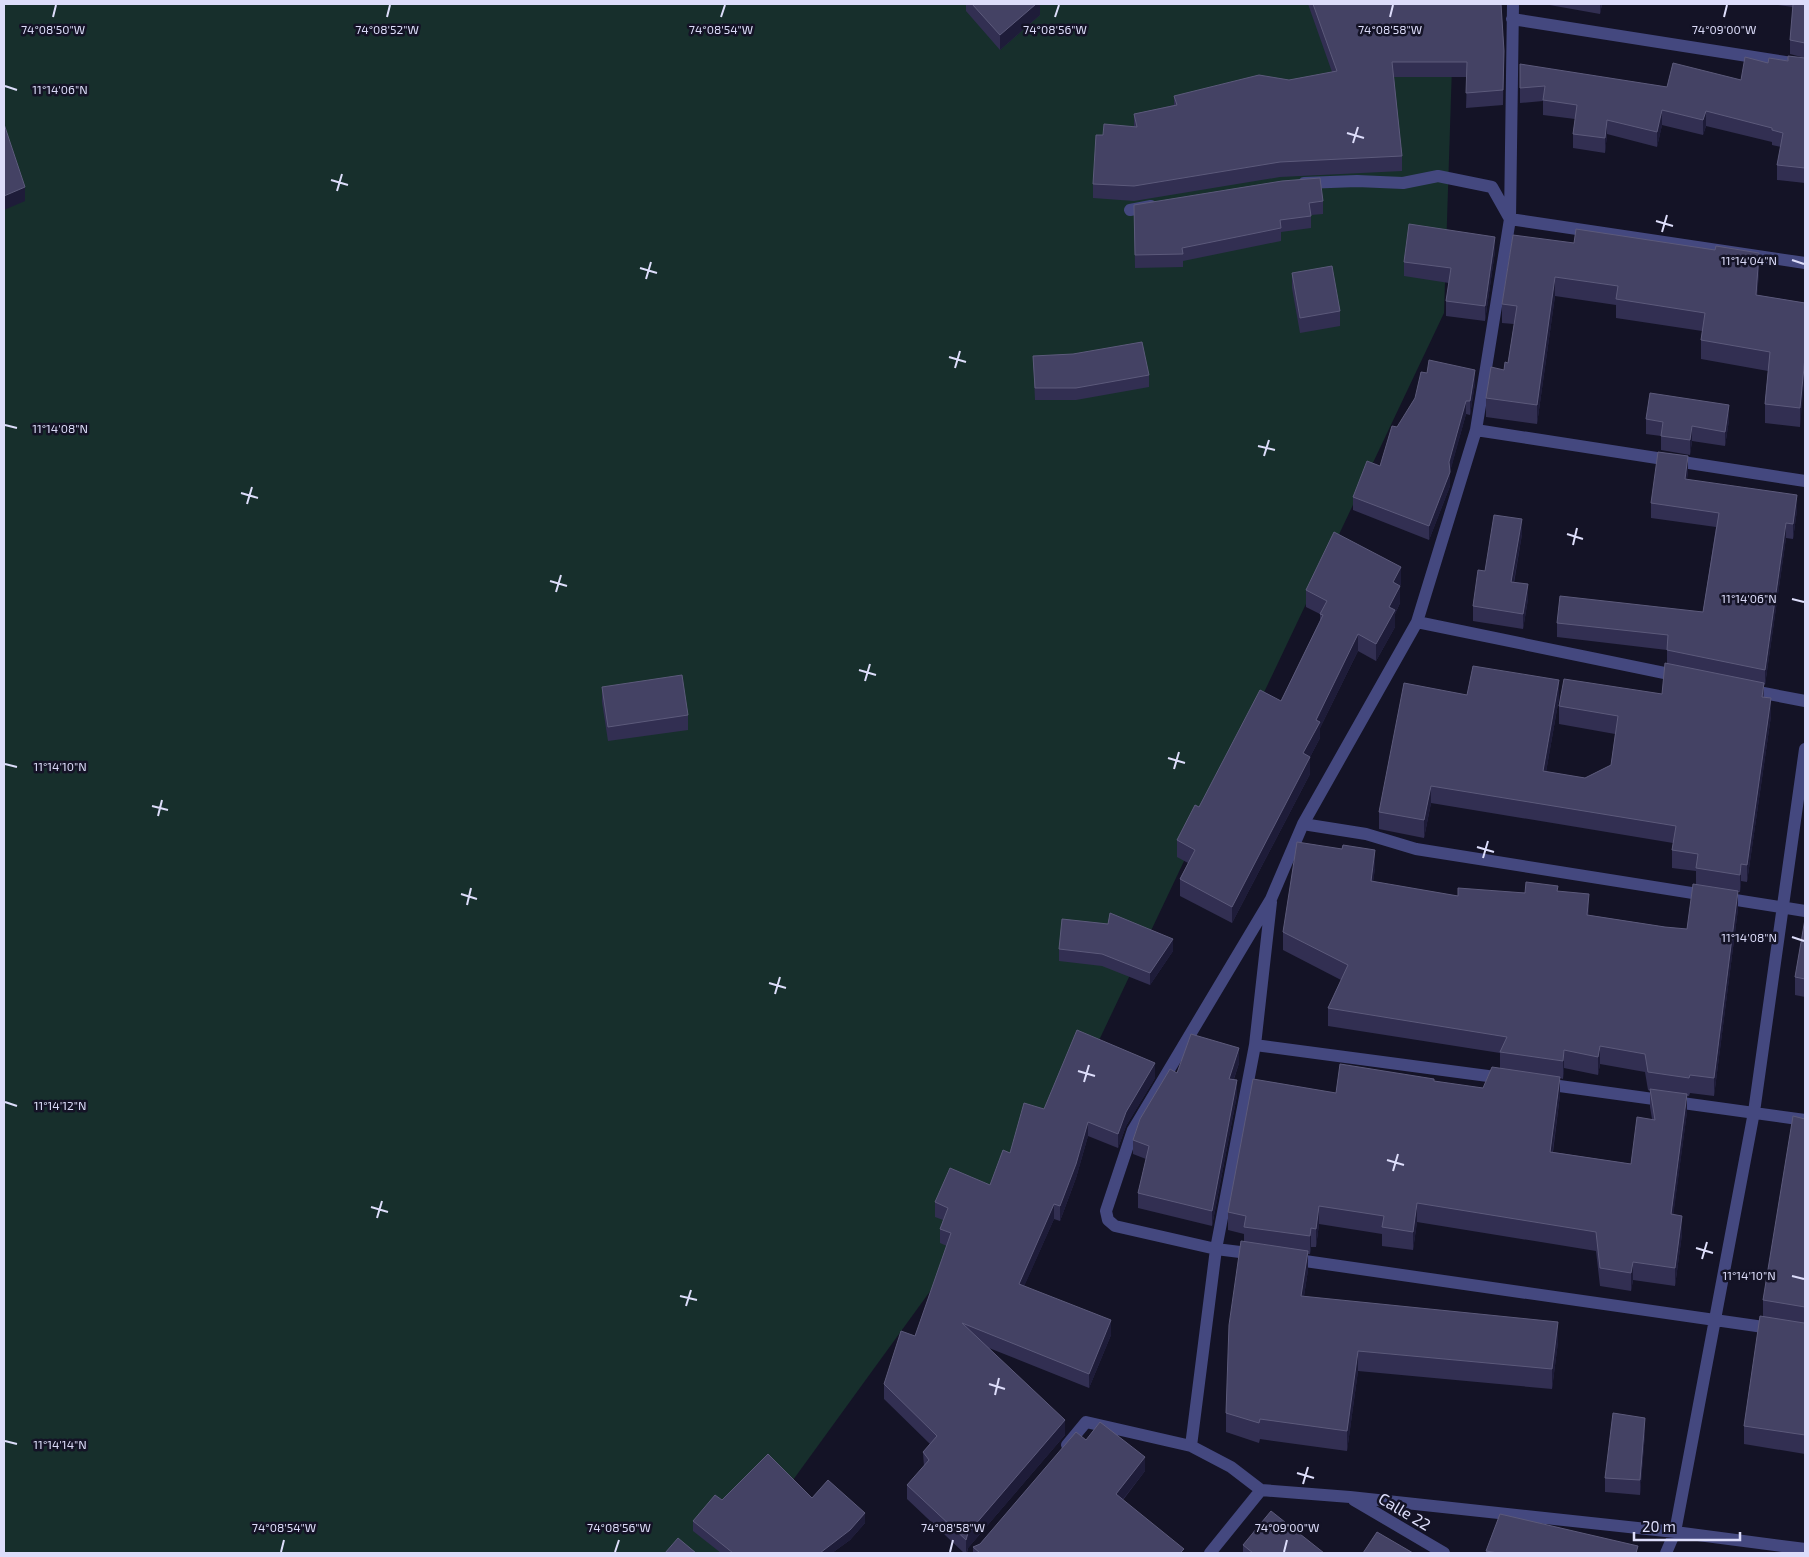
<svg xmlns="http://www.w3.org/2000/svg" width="1809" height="1557" font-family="'Exo 2',sans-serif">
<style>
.green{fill:#172f2c}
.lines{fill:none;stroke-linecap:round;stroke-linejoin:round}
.minor{stroke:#44487f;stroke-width:12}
.wall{fill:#322f52;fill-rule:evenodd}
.shaded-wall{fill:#1e1c39}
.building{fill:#444264;stroke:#5c5a7b}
.ticks{fill:none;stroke:#ddddfa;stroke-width:2}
.labels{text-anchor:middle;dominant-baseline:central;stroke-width:5;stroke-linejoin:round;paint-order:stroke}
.street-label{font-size:16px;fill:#ddddfa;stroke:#141326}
.ticks-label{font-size:12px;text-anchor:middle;fill:#ddddfa;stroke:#141326;stroke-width:5;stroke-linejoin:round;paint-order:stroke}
</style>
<rect width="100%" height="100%" fill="#141326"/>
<path class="green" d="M 4,4 L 1454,4 L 1444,313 L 1074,1093 L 740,1553 L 4,1553 Z"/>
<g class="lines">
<path class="minor" d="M 1512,19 L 1805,65
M 1304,183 L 1357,181 L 1403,183 L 1438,176 L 1492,187 L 1510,219 L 1805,263
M 1130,210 L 1151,206
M 1476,430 L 1805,481
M 1417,622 L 1679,676
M 1748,690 L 1805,701
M 1303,824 L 1366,834 L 1416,849 L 1805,911
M 1271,902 L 1255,1045 L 1216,1249 L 1191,1446 L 1231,1467 L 1261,1490 L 1350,1497 L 1675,1532 L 1805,1549
M 1255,1045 L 1503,1078
M 1545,1084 L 1805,1120
M 1256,1254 L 1216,1249 L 1115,1226 L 1108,1220 L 1106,1211 L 1133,1130 L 1271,899 L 1303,824 L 1417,622 L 1476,430 L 1510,219 L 1513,4
M 1291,1259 L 1805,1333
M 1067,1445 L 1086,1422 L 1191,1446
M 1354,1500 L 1444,1553
M 1210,1553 L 1261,1490
M 1666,1553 L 1675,1532 L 1754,1112 L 1805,749"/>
</g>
<path class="wall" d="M 966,4 L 1040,4 L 1040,15 L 1000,50 L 966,11 Z
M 1308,4 L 1501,4 L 1504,51 L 1503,105 L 1466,108 L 1467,77 L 1394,77 L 1402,156 L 1402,171 L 1280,177 L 1134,201 L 1093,198 L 1093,184 L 1103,135 L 1134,126 L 1134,114 L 1174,105 L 1174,96 L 1289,80 L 1332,72 Z
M 1544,4 L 1602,4 L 1600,14 Z
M 1770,4 L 1805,4 L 1805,58 L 1790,54 L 1790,40 L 1793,7 Z
M 1805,58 L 1805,183 L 1777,180 L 1777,165 L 1781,147 L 1772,145 L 1772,142 L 1706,126 L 1703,135 L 1662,125 L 1657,147 L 1607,134 L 1605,153 L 1573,148 L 1573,134 L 1575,119 L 1543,115 L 1543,101 L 1520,103 L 1520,64 L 1667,87 L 1741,80 L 1768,63 Z
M 1323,201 L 1323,214 L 1311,215 L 1311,228 L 1281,232 L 1281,241 L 1183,261 L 1183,267 L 1135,268 L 1134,205 Z
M 1513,235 L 1759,272 L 1757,295 L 1805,303 L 1800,427 L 1765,423 L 1765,404 L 1768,371 L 1701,359 L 1701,340 L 1702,331 L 1616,318 L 1616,305 L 1555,296 L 1537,424 L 1486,417 L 1486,398 L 1508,363 L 1514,324 L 1502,323 L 1502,304 Z
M 1495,251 L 1485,321 L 1446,316 L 1446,301 L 1449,283 L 1404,276 L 1404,262 Z
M 1292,273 L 1340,311 L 1340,326 L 1300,333 L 1292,288 Z
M 1033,356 L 1149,375 L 1149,387 L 1076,400 L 1035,400 Z
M 1475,383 L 1470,415 L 1466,414 L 1450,471 L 1450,486 L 1429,540 L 1353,510 L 1353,497 L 1380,466 L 1397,427 Z
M 1646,419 L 1729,420 L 1725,446 L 1692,441 L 1690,455 L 1661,450 L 1661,436 L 1646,434 Z
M 1688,471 L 1687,479 L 1797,510 L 1793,539 L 1786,538 L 1765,685 L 1764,684 L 1764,697 L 1771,716 L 1747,882 L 1741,881 L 1740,892 L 1738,892 L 1738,909 L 1714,1096 L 1690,1093 L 1689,1096 L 1687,1096 L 1687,1112 L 1673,1215 L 1682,1234 L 1675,1286 L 1633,1280 L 1631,1291 L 1600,1286 L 1596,1251 L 1417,1222 L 1413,1250 L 1382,1246 L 1382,1234 L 1319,1224 L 1316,1247 L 1311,1247 L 1310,1254 L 1308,1254 L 1308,1270 L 1304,1296 L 1558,1342 L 1552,1389 L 1358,1371 L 1347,1451 L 1260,1439 L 1259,1443 L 1226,1432 L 1226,1413 L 1244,1242 L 1244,1234 L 1228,1230 L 1228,1212 L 1336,1093 L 1434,1081 L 1483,1088 L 1500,1068 L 1500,1053 L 1328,1026 L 1328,1008 L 1341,980 L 1283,950 L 1283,932 L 1375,868 L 1373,882 L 1458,896 L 1558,891 L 1589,915 L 1665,927 L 1687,929 L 1696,884 L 1696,871 L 1672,868 L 1672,850 L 1673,843 L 1431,803 L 1424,838 L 1379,829 L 1379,812 L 1467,695 L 1559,698 L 1546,772 L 1585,778 L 1611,765 L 1615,734 L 1559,724 L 1559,706 L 1662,694 L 1667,664 L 1667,650 L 1557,637 L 1557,623 L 1703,612 L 1716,527 L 1651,518 L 1651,503 ZM 1600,1064 L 1645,1072 L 1648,1090 L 1650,1091 L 1650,1107 L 1652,1119 L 1631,1164 L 1553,1152 L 1560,1095 L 1560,1078 L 1563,1079 L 1564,1068 L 1598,1075 Z
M 1522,534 L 1514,583 L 1528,599 L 1523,629 L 1473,621 L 1473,606 L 1485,571 Z
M 1401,584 L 1400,586 L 1400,603 L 1395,614 L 1395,627 L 1376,661 L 1358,651 L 1320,728 L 1320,738 L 1310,757 L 1310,774 L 1232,923 L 1180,896 L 1180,879 L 1188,863 L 1177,857 L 1177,840 L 1199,807 L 1281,701 L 1320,621 L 1320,614 L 1306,607 L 1306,590 Z
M 602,687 L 688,715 L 688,730 L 608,741 L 602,702 Z
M 1805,919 L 1805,997 L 1795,995 L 1795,977 Z
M 1059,949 L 1173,951 L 1150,985 L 1102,966 L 1059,961 Z
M 1239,1063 L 1234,1079 L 1237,1095 L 1212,1226 L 1138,1208 L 1138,1193 L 1146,1159 L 1133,1154 L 1133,1140 Z
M 1155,1078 L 1126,1126 L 1118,1148 L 1088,1136 L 1076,1178 L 1060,1221 L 1054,1219 L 1024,1286 L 1111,1335 L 1089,1388 L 989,1348 L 1065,1435 L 968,1548 L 967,1553 L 964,1553 L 907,1499 L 907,1485 L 924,1467 L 923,1452 L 930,1444 L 884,1399 L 884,1384 L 915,1336 L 947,1246 L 940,1243 L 940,1229 L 943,1220 L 935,1217 L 935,1202 L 990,1185 L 1010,1153 L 1044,1109 Z
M 1805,1119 L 1805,1454 L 1744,1444 L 1744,1426 L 1763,1317 L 1763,1300 Z
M 1645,1433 L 1640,1495 L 1605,1492 L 1605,1478 Z
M 1086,1440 L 1145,1471 L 1123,1500 L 1184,1553 L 973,1553 L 973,1547 L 980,1544 Z
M 812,1498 L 865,1523 L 850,1540 L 832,1553 L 721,1553 L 693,1531 L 693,1521 L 722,1500 Z
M 1243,1545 L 1324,1553 L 1243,1553 Z
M 1486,1551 L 1638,1553 L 1486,1553 Z"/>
<path class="shaded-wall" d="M 1036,4 L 1040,4 L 1040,15 L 1000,50 L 1000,35 Z
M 1600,4 L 1602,4 L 1600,14 Z
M 1662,110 L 1662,125 L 1657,147 L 1657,132 Z
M 1706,111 L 1706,126 L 1703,135 L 1703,120 Z
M 1607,120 L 1607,134 L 1605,153 L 1605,138 Z
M 25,187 L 25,201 L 4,210 L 4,196 Z
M 1495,237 L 1495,251 L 1485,321 L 1485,306 Z
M 1759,253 L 1759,272 L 1756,314 L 1756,295 Z
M 1555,277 L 1555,296 L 1537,424 L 1537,405 Z
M 1805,357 L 1805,376 L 1800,427 L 1800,408 Z
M 1475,370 L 1475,383 L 1470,415 L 1470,401 Z
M 1466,401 L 1466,414 L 1449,476 L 1449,462 Z
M 1729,405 L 1729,420 L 1725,446 L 1725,432 Z
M 1692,426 L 1692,441 L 1690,455 L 1690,440 Z
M 1688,456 L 1688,471 L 1685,494 L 1685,479 Z
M 1450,472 L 1450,486 L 1429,540 L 1429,526 Z
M 1797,495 L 1797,510 L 1793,539 L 1793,524 Z
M 1522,519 L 1522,534 L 1511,597 L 1511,582 Z
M 1786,523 L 1786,538 L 1765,685 L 1765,670 Z
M 1401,567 L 1401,584 L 1393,599 L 1393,582 Z
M 1528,584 L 1528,599 L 1523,629 L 1523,614 Z
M 1400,586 L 1400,603 L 1395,614 L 1395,627 L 1376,661 L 1376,644 L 1389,607 Z
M 1358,634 L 1358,651 L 1320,728 L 1320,738 L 1310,757 L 1310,774 L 1232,923 L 1232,907 L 1303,753 L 1316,720 Z
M 1559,680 L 1559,698 L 1543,789 L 1543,771 Z
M 1771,698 L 1771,716 L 1747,882 L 1747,865 Z
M 1431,786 L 1431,803 L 1424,838 L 1424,820 Z
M 1375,850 L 1375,868 L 1371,899 L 1371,881 Z
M 1741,864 L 1741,881 L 1740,892 L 1740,875 Z
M 1738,891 L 1738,909 L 1714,1096 L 1714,1078 Z
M 1589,894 L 1589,912 L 1587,933 L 1587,915 Z
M 1173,939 L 1173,951 L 1150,985 L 1150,973 Z
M 1600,1046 L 1600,1064 L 1598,1075 L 1598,1057 Z
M 1239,1048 L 1239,1063 L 1229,1093 L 1229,1079 Z
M 1564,1050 L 1564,1068 L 1563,1079 L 1563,1061 Z
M 1155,1063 L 1155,1078 L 1126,1126 L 1118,1148 L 1118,1134 L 1126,1112 Z
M 1560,1077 L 1560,1095 L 1550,1170 L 1550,1152 Z
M 1237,1080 L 1237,1095 L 1212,1226 L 1212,1211 Z
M 1687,1094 L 1687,1112 L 1671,1233 L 1671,1214 Z
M 1088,1122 L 1088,1136 L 1076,1178 L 1060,1221 L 1060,1206 Z
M 1417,1203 L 1417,1222 L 1413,1250 L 1413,1232 Z
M 1054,1204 L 1054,1219 L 1019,1298 L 1019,1284 Z
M 1319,1206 L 1319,1224 L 1316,1247 L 1316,1229 Z
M 1682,1216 L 1682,1234 L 1675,1286 L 1675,1268 Z
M 1311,1228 L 1311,1247 L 1310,1254 L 1310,1236 Z
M 1308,1251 L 1308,1270 L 1301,1315 L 1301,1296 Z
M 1633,1262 L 1633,1280 L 1631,1291 L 1631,1273 Z
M 1111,1320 L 1111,1335 L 1089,1388 L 1089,1374 Z
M 1558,1322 L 1558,1342 L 1552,1389 L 1552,1369 Z
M 1358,1351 L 1358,1371 L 1347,1451 L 1347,1431 Z
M 1645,1418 L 1645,1433 L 1640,1495 L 1640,1480 Z
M 1065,1420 L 1065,1435 L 968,1548 L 966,1553 L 966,1540 L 968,1533 Z
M 1145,1457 L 1145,1471 L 1116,1508 L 1116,1494 Z
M 865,1513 L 865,1523 L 850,1540 L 832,1553 L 820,1553 Z"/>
<path class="building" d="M 972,4 L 1036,4 L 1000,35 Z
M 1313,4 L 1501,4 L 1504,51 L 1503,90 L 1466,93 L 1467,62 L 1392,62 L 1402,156 L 1280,162 L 1134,186 L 1093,184 L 1096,135 L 1103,135 L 1104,124 L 1137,127 L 1134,114 L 1177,105 L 1174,96 L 1259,75 L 1289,80 L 1337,71 Z
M 1793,4 L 1805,4 L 1805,43 L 1790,40 Z
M 1788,56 L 1805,58 L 1805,168 L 1777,165 L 1783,133 L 1772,130 L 1772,128 L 1706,111 L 1703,120 L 1662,110 L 1657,132 L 1607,120 L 1605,138 L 1573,134 L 1577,105 L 1543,100 L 1545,86 L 1520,88 L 1520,64 L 1667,87 L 1673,63 L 1741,80 L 1745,57 L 1768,63 L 1769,58 L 1788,61 Z
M 4,124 L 25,187 L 4,196 Z
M 1320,178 L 1323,201 L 1309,203 L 1311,216 L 1280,220 L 1281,228 L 1182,248 L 1183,254 L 1135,255 L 1134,205 L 1282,181 Z
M 1409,224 L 1495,237 L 1485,306 L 1446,301 L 1451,268 L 1404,262 Z
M 1576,229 L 1715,250 L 1716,246 L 1759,253 L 1756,295 L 1805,303 L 1805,357 L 1800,408 L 1765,404 L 1770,352 L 1701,340 L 1705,313 L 1616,299 L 1618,286 L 1555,277 L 1537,405 L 1486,398 L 1491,367 L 1504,370 L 1505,362 L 1508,363 L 1517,306 L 1502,304 L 1513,235 L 1574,243 Z
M 1332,266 L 1340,311 L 1300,318 L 1292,273 Z
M 1142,342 L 1149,375 L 1076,388 L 1035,388 L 1033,356 L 1073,354 Z
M 1429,360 L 1475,370 L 1470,401 L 1466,401 L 1449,462 L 1450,472 L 1429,526 L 1353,497 L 1367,461 L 1380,466 L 1392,426 L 1397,427 L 1415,398 L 1421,372 L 1427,373 Z
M 1650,393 L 1729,405 L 1725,432 L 1692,426 L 1690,440 L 1661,436 L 1663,422 L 1646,419 Z
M 1658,452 L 1688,456 L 1685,479 L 1797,495 L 1793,524 L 1786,523 L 1765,670 L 1667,650 L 1668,635 L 1557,623 L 1560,596 L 1703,612 L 1719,513 L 1651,503 Z
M 1494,515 L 1522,519 L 1511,582 L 1528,584 L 1523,614 L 1473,606 L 1478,570 L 1485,571 Z
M 1334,532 L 1401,567 L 1393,582 L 1400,586 L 1389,607 L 1395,610 L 1376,644 L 1358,634 L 1316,720 L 1320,722 L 1303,753 L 1310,757 L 1232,907 L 1180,879 L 1195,850 L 1177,840 L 1195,805 L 1199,807 L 1260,690 L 1281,701 L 1323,615 L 1320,614 L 1327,601 L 1306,590 Z
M 1665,663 L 1764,683 L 1762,697 L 1771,698 L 1747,865 L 1741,864 L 1740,875 L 1696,868 L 1698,854 L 1672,850 L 1676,826 L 1431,786 L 1424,820 L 1379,812 L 1404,683 L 1467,695 L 1473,666 L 1559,680 L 1543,771 L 1585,778 L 1611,765 L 1618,716 L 1559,706 L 1564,679 L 1662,694 Z
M 682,675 L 688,715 L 608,727 L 602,687 Z
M 1297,842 L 1342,849 L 1343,845 L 1375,850 L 1371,881 L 1458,896 L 1458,888 L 1525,893 L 1526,882 L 1558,886 L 1557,891 L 1589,894 L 1587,915 L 1665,927 L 1687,929 L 1693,884 L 1738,891 L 1714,1078 L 1690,1075 L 1689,1078 L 1648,1072 L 1645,1054 L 1600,1046 L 1598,1057 L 1564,1050 L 1563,1061 L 1500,1052 L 1507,1037 L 1328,1008 L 1348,965 L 1283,932 Z
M 1110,913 L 1173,939 L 1150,973 L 1102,954 L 1059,949 L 1062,919 L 1108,924 Z
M 1805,919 L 1805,979 L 1795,977 Z
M 1077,1030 L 1155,1063 L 1126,1112 L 1118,1134 L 1088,1122 L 1076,1164 L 1060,1206 L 1054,1204 L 1019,1284 L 1111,1320 L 1089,1374 L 962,1323 L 1065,1420 L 968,1533 L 966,1540 L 907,1485 L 929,1460 L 923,1452 L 937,1436 L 884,1384 L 901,1331 L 915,1336 L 951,1233 L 940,1229 L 948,1208 L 935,1202 L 950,1168 L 990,1185 L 1003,1150 L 1010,1153 L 1024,1103 L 1044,1109 Z
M 1191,1034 L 1239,1048 L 1229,1079 L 1237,1080 L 1212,1211 L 1138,1193 L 1149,1146 L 1133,1140 L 1140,1119 L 1170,1069 L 1177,1073 Z
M 1340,1064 L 1434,1079 L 1434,1081 L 1483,1088 L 1492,1067 L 1560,1077 L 1550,1152 L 1631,1164 L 1637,1117 L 1655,1120 L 1650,1089 L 1687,1094 L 1671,1214 L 1682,1216 L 1675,1268 L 1633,1262 L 1631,1273 L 1600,1268 L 1596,1232 L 1417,1203 L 1413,1232 L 1382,1227 L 1384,1216 L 1319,1206 L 1316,1229 L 1311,1228 L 1310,1236 L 1244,1227 L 1246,1216 L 1228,1212 L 1253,1079 L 1336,1093 Z
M 1793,1116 L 1805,1119 L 1805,1307 L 1763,1300 Z
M 1241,1241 L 1308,1251 L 1301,1296 L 1558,1322 L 1552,1369 L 1358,1351 L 1347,1431 L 1260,1419 L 1259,1423 L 1226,1413 L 1229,1325 Z
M 1760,1316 L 1804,1323 L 1805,1322 L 1805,1435 L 1744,1426 Z
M 1613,1413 L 1645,1418 L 1640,1480 L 1605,1478 Z
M 1100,1422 L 1145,1457 L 1116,1494 L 1184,1549 L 1180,1553 L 980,1553 L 973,1547 L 980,1544 L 1076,1432 L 1086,1440 Z
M 768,1454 L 812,1498 L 828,1480 L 865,1513 L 850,1530 L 820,1553 L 733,1553 L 693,1521 L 715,1495 L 722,1500 Z
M 1271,1511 L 1324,1553 L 1253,1553 L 1243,1545 Z
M 1500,1514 L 1638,1546 L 1636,1553 L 1498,1553 L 1486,1551 Z
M 1377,1532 L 1413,1553 L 1363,1553 Z
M 678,1538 L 696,1553 L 665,1553 Z"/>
<path class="ticks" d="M 53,17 L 56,5M 387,17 L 390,5M 721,17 L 725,5M 1055,17 L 1059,5M 1390,17 L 1393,5M 1724,17 L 1727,5M 5,86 L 17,90M 1347,133 L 1364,138M 1353,143 L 1358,127M 331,180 L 348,185M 337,191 L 342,174M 1656,221 L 1673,226M 1662,232 L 1667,215M 1792,260 L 1804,264M 640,268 L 657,273M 646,279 L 651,262M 949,357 L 966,362M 955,368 L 960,351M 5,425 L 17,428M 1258,446 L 1275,450M 1264,456 L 1269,440M 241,493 L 258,498M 247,504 L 252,487M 1567,534 L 1583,539M 1573,545 L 1577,528M 550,581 L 567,586M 556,592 L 561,575M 1792,599 L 1804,602M 859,670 L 876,675M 865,681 L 870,664M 1168,758 L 1185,763M 5,764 L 17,767M 1174,769 L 1179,752M 152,806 L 168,810M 158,816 L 162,800M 1477,847 L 1494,852M 1483,858 L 1488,841M 461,894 L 477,899M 467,905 L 471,888M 1792,937 L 1804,941M 769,983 L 786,988M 775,994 L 780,977M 1078,1071 L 1095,1076M 1084,1082 L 1089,1065M 5,1102 L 17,1106M 1387,1160 L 1404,1165M 1393,1171 L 1398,1154M 371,1207 L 388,1212M 377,1218 L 382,1201M 1696,1248 L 1713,1253M 1702,1259 L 1707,1242M 1792,1276 L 1804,1279M 680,1296 L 697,1300M 686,1306 L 691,1290M 989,1384 L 1005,1389M 995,1395 L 999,1378M 5,1441 L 17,1444M 1297,1473 L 1314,1478M 1303,1484 L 1308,1467M 281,1552 L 284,1540M 615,1552 L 619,1540M 950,1552 L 953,1540M 1284,1552 L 1287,1540"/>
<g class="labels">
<g class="street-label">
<text transform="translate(1405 1511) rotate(31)">Calle 22</text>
</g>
</g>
<g class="ticks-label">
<text x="53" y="34">74°08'50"W</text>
<text x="387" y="34">74°08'52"W</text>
<text x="721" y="34">74°08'54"W</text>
<text x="1055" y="34">74°08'56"W</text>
<text x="1390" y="34">74°08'58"W</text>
<text x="1724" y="34">74°09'00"W</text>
<text x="60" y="94">11°14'06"N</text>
<text x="1749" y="265">11°14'04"N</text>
<text x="60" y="433">11°14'08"N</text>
<text x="1749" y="603">11°14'06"N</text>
<text x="60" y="771">11°14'10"N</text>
<text x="1749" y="942">11°14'08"N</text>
<text x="60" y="1110">11°14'12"N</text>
<text x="1749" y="1280">11°14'10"N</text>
<text x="60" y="1449">11°14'14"N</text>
<text x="284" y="1532">74°08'54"W</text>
<text x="619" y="1532">74°08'56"W</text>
<text x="953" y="1532">74°08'58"W</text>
<text x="1287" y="1532">74°09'00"W</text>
</g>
<rect width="1809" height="1557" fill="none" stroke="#ddddfa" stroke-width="10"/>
<path d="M1634 1532v8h106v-8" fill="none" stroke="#ddddfa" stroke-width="2.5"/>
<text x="1642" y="1532" font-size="15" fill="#ddddfa" stroke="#141326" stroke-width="4" paint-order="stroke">20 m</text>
</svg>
